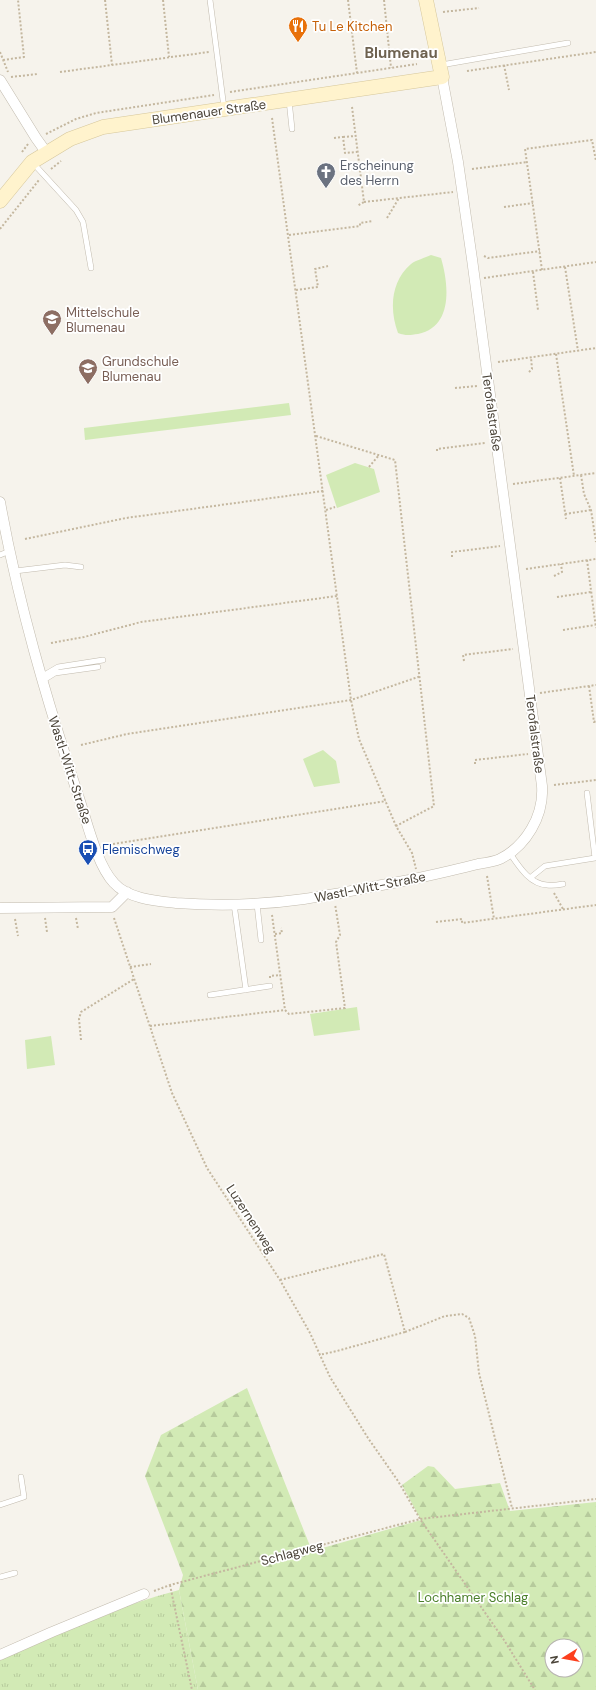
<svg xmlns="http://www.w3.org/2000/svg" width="596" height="1690" font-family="'DM Sans',sans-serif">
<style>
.grass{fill:url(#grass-tufts)}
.forest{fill:url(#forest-firs);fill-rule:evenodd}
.park{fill:#d2eab5}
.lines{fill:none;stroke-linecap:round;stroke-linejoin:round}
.lane-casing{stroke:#c2bbae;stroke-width:6}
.street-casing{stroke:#c2bbae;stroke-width:11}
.secondary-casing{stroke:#d6c79b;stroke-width:15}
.path{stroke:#c4b79f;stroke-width:2;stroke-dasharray:2 2;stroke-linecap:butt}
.lane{stroke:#fff;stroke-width:5}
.street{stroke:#fff;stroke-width:10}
.secondary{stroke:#fff3cd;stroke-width:14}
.labels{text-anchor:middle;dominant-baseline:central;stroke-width:3.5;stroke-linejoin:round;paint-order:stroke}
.food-label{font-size:13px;fill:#c56008;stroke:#fff;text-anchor:start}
.street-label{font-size:13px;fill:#4b4439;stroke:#fff}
.worship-label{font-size:13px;fill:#5b616d;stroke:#fff;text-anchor:start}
.education-label{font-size:13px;fill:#785e54;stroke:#fff;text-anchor:start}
.transit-label{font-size:13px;fill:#164399;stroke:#fff;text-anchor:start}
.park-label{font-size:13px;fill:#4a7f2a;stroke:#fff}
.quarter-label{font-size:15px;font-weight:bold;fill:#6e6250;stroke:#fff}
</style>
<defs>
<pattern id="grass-tufts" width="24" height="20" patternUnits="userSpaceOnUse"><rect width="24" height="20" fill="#d2eab5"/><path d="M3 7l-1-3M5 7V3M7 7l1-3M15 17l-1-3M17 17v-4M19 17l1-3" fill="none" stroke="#b6ca9c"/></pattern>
<pattern id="forest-firs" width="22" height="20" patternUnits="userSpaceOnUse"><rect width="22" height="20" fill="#d2eab5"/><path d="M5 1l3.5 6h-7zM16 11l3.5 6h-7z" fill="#b6ca9c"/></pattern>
</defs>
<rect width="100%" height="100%" fill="#f6f3ec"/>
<path class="grass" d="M 179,1590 L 198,1690 L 0,1690 L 0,1660 C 58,1633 117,1606 179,1590 Z"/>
<path class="forest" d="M 247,1388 L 312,1551 L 421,1520 L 402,1485 L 428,1466 L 434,1467 L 455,1489 L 500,1483 L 510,1511 L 596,1502 L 596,1690 L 198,1690 L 179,1590 L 183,1575 L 145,1476 L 161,1435 ZM 552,1646 L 576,1646 L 576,1670 L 552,1670 Z"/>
<path class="park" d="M 431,255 L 441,258 C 449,285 453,327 418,334 C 410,335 406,336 398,333 C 389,309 391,281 411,264 C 416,260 425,258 431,255 Z
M 289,403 L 291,415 L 85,440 L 84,428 Z
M 355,463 L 374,469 L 380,492 L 337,508 L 326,475 Z
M 323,750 L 336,761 L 340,783 L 314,787 L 303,759 Z
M 357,1007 L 360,1030 L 314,1036 L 310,1014 Z
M 51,1036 L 55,1065 L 27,1069 L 25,1040 Z"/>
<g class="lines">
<defs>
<path id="lane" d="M 210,0 L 224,108
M 441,65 L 568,43
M 289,100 L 292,129
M 33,163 L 76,210 L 83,222 L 91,268
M 0,555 L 10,551
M 15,571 L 65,565 L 81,567
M 41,677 L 58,667 L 103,660
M 42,681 L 55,673 L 98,667
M 509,852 C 518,865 529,884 547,885 C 552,886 558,885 563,884
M 530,878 L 545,866 L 595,858 L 587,793
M 234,904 L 246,990
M 257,904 L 261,940
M 210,995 L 270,986
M 0,1505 L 24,1497 L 21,1477
M 0,1577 L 15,1573"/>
<path id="street" d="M 0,80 L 36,138 L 46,152
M 0,502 C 18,603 47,701 79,798 C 87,822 97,865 114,883 C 128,899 157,901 176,903 C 219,906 262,905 304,899 C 339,894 374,886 409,880 C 432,875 455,870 478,864 C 485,863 493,862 500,859 C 526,846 544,816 542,786 L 472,259 L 458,162 L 442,77
M 0,908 L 112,907 L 127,892
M 0,1655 L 52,1632 L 144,1594"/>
<path id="secondary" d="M 0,201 L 32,162 L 70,139 L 103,127 L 442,77 L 426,0"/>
</defs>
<use href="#lane" class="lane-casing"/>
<use href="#street" class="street-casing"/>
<use href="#secondary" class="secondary-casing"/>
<path class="path" d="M 105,0 L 112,65
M 163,0 L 169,57
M 348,0 L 357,73
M 384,0 L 391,68
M 443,12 L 479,8
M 0,52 L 8,72
M 3,60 L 24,57 L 18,0
M 504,65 L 509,90
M 467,71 L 596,52
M 60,72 L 209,52
M 11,77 L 38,74
M 230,92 L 417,64
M 352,107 L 364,202 L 357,206
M 272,118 L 351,700 L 359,739 L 396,826 L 412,853 L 416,869
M 46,134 L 76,119 L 96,113 L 214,95
M 343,137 L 355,136
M 334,138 L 343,137 L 345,153 L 357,152
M 22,152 L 28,144
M 51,169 L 61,161
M 472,169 L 527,162
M 364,202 L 453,192
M 504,207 L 533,203
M 387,218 L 399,198
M 0,229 L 39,180
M 289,235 L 360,226 L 360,223 L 373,221
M 484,256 L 488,258 L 540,251
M 565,267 L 578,351
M 542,270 L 525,149 L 592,140 L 596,161
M 533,272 L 538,310
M 484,278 L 596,262
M 296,290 L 318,287 L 315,269 L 328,266
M 556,354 L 574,476
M 498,362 L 596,348
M 529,372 L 532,369 L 531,357
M 455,388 L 477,386
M 316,436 L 395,460 L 434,806 L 396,826
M 437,451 L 437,449 L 485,443
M 369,467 L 379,455
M 581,475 L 584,494 L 591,510 L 596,542
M 560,478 L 566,519
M 513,484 L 596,473
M 326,510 L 335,507
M 565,514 L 591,510
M 25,539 L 126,518 L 323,491
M 452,557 L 452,552 L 500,546
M 587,560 L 596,628
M 526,569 L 596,559
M 554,576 L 562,572 L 561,564
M 557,597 L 591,592
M 563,630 L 595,625
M 51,643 L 84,637 L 141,622 L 337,596
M 464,661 L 463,655 L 513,649
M 589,686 L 594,722 L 596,721
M 540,693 L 596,685
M 81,745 L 127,734 L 351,700 L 421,676
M 475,764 L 475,760 L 528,754
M 554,785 L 596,780
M 113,844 L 386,801
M 487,876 L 494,919
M 554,893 L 563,909
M 272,915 L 285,1010
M 45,918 L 47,932
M 76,918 L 78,929
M 114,918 L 172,1093 L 207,1168 L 280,1280 L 310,1333 L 330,1377 L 368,1438 L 398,1481 L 420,1519 L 504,1640 L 535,1690
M 15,919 L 18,936
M 436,922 L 462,919 L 462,923 L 596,905
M 275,934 L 282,933 L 281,928
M 130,967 L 151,964
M 270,978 L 270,976 L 280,975
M 150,1026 L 285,1010 L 289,1014 L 345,1008 L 336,942 L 340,935 L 335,904
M 81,1040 L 79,1019 L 81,1012 L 134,979
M 280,1280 L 384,1254 L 405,1332 L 337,1351 L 319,1355
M 405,1332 L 445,1316 L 462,1314 L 469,1318 L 475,1336 L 479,1373 L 512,1508
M 170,1585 L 192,1690
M 154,1591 L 170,1585 L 420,1519 L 596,1499"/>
<use href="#lane" class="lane"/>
<use href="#street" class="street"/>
<use href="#secondary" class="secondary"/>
</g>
<defs>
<symbol id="restaurant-pin" viewBox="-11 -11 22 30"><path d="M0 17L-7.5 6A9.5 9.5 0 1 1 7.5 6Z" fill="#e8710a" stroke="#fff"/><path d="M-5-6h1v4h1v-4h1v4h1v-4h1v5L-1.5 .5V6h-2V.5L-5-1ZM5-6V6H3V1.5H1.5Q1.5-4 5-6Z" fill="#fff"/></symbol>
<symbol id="church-pin" viewBox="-11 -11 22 30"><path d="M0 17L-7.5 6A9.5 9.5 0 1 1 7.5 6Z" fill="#6b7280" stroke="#fff"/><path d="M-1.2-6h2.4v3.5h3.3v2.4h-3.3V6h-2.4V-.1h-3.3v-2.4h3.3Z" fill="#fff"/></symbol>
<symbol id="school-pin" viewBox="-11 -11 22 30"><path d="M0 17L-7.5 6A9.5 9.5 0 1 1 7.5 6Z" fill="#8d6e63" stroke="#fff"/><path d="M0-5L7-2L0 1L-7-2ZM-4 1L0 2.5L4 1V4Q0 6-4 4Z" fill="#fff"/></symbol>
<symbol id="bus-pin" viewBox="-11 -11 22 30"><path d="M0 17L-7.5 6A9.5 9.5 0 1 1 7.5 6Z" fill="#1a4fb4" stroke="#fff"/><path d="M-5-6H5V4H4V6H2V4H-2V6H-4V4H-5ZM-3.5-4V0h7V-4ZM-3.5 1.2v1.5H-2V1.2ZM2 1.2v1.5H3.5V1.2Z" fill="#fff"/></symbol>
</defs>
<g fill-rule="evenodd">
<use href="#restaurant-pin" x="287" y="15" width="22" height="30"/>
<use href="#church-pin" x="315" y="161" width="22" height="30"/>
<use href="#school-pin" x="41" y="308" width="22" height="30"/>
<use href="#school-pin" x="77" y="357" width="22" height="30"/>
<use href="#bus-pin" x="77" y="838" width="22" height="30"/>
</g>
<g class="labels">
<g class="food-label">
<text x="312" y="26">Tu Le Kitchen</text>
</g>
<g class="street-label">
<text transform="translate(209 112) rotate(-8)">Blumenauer Straße</text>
<text transform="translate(492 412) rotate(82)">Terofalstraße</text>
<text transform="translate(535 734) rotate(83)">Terofalstraße</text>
<text transform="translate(70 770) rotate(72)">Wastl-Witt-Straße</text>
<text transform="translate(370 887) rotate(-11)">Wastl-Witt-Straße</text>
<text transform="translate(251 1219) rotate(57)">Luzernenweg</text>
<text transform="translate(292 1553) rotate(-15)">Schlagweg</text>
</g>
<g class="worship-label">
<text x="340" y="165">Erscheinung<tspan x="340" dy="15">des Herrn</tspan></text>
</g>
<g class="education-label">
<text x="66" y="312">Mittelschule<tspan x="66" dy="15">Blumenau</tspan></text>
<text x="102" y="361">Grundschule<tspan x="102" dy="15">Blumenau</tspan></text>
</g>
<g class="transit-label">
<text x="102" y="849">Flemischweg</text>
</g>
<g class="park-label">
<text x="473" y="1597">Lochhamer Schlag</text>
</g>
<g class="quarter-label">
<text x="401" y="53">Blumenau</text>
</g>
</g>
<g transform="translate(564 1658) rotate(259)"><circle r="19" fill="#ffffff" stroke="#b7b4b0"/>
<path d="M0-3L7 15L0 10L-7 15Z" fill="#fc3f1d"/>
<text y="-6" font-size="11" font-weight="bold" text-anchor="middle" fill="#4b4439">N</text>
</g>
</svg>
